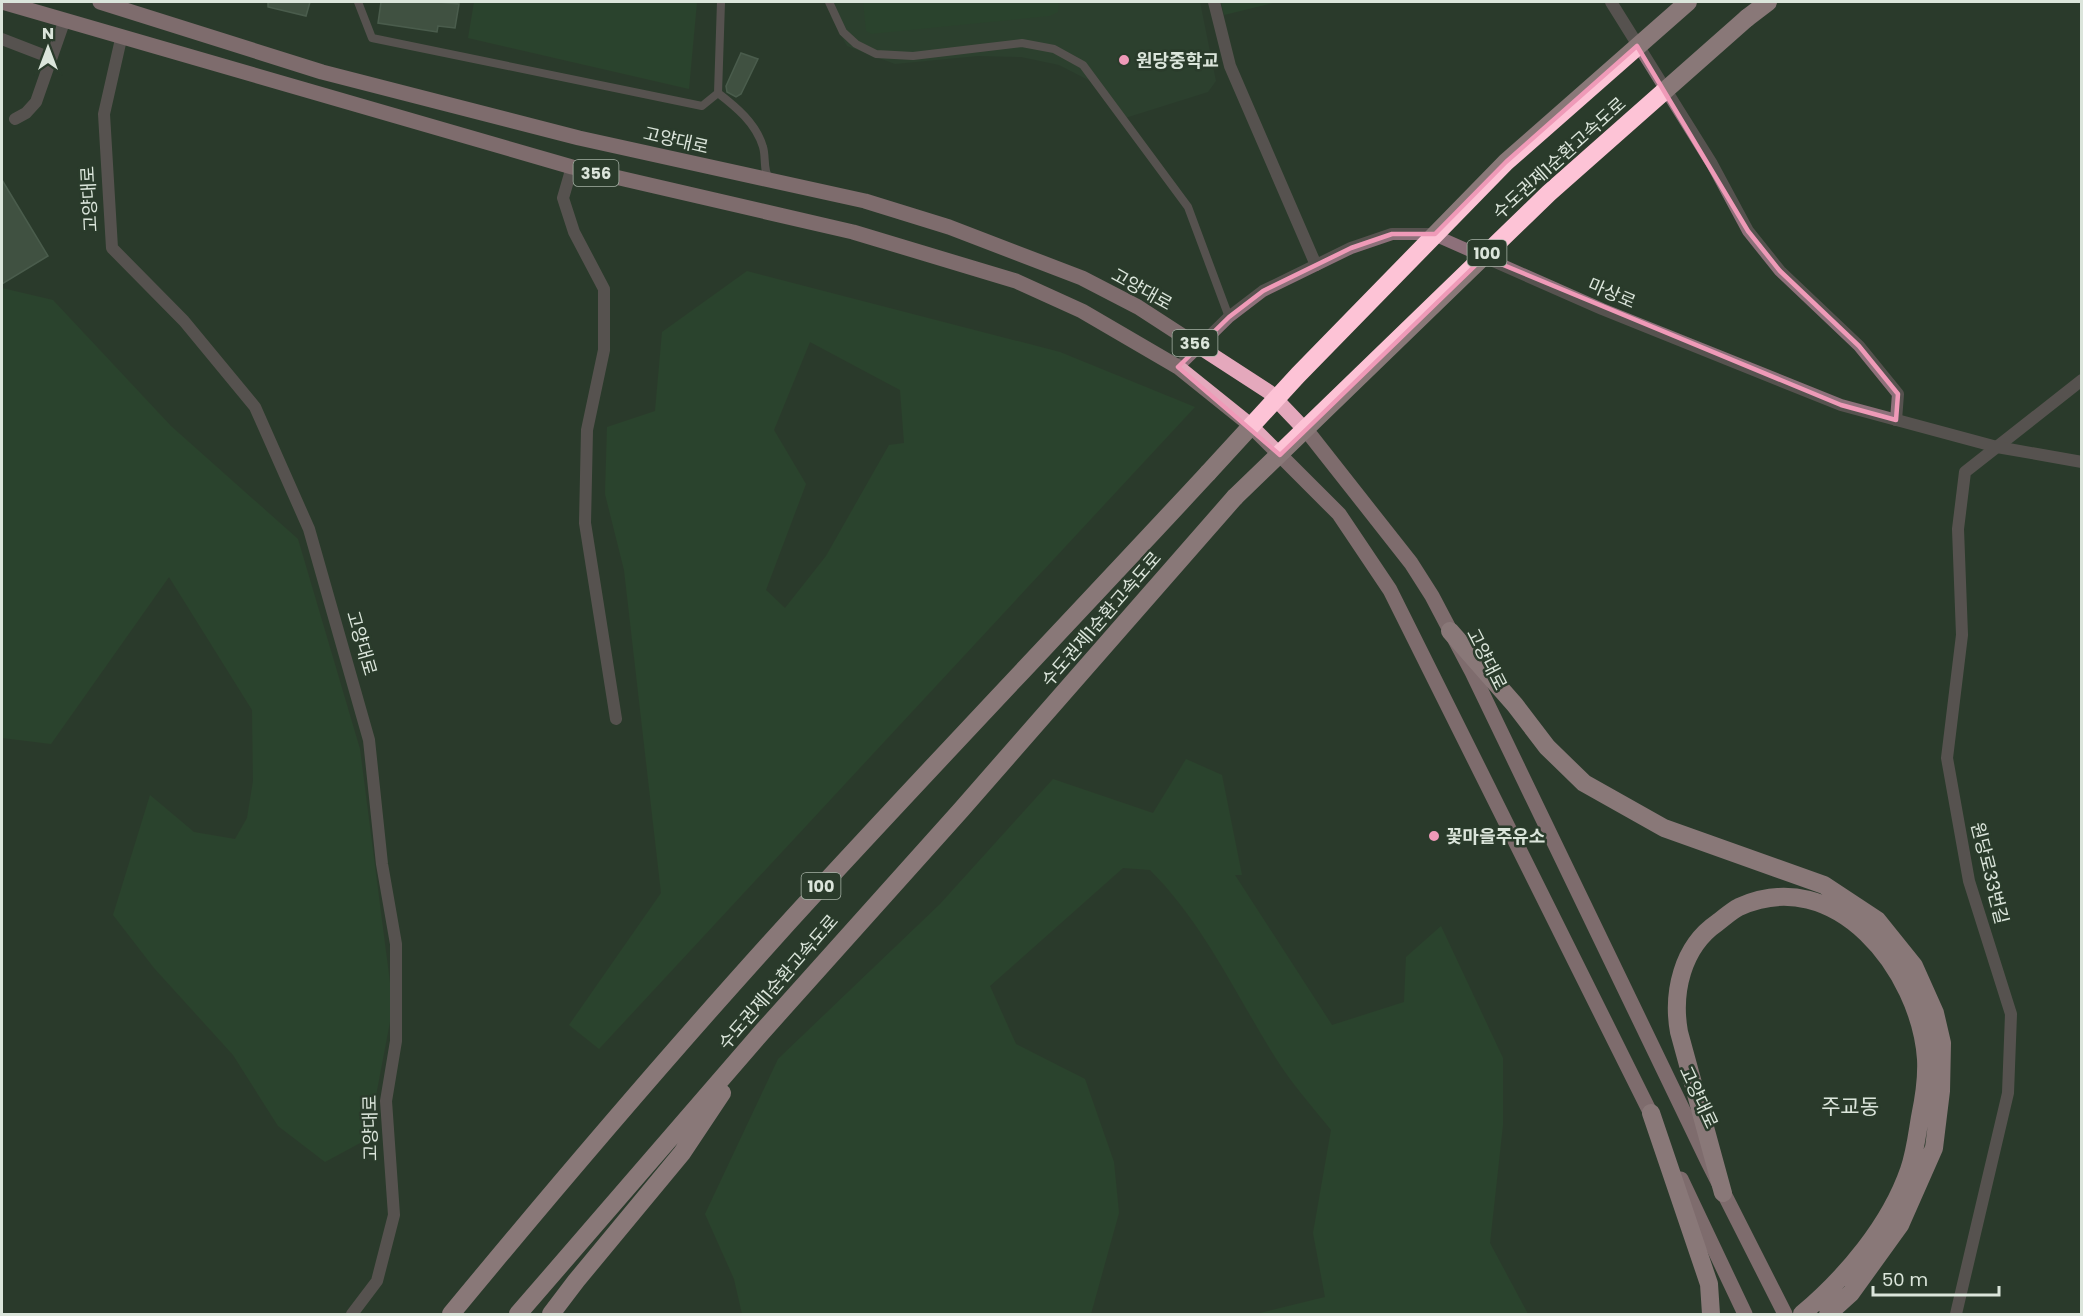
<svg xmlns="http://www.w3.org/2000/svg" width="2083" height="1316" font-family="Poppins,'Noto Sans KR',sans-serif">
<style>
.built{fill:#304732}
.green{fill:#2c4e2f;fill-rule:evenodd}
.building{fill:#5b6e5c;stroke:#728674;stroke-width:1.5}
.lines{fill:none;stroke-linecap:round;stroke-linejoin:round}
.service{stroke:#8d707a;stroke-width:8}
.minor{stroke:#8d707a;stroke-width:12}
.tertiary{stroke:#8d707a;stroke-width:12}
.primary{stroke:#e4a8bc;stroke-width:15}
.motorway{stroke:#fdc3d6;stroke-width:18}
.motorway-bridge{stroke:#fdc3d6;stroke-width:18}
.marked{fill:none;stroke:#ef9ab8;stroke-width:4.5;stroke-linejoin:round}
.poi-dot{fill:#ef9ab8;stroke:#2a3b2b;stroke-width:2}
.labels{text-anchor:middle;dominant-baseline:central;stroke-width:5;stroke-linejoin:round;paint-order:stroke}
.shield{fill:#2a3b2b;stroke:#a6b2a6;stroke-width:1.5}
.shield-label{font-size:16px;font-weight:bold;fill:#dbe5db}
.poi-label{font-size:18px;font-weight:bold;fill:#dbe5db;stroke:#2a3b2b;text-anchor:start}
.street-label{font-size:18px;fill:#dbe5db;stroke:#2a3b2b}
.quarter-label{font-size:21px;fill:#dbe5db;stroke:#2a3b2b}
</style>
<rect width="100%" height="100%" fill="#2a3b2b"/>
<path class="built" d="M 829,2 L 1200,2 L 1216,81 L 1208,92 L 1122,119 L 1096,84 L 1059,65 L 1021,57 L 978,56 L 895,64 L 847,46 L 831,17 Z"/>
<path class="green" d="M 474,2 L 697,2 L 689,89 L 468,38 Z
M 863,2 L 1059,2 L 1058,12 L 1050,16 L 871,34 L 866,31 Z
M 1221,2 L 1277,2 L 1224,15 Z
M 747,271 L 1060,352 L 1195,407 L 599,1049 L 569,1025 L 661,893 L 624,570 L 605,494 L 607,427 L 655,411 L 662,332 ZM 810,342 L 900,390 L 904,443 L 889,445 L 826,556 L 785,608 L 766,590 L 806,484 L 774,430 Z
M 2,288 L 53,300 L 171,426 L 298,539 L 360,749 L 393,1006 L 375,1101 L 362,1142 L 325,1162 L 278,1126 L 233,1055 L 154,968 L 113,915 L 150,795 L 194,832 L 235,839 L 247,818 L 253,781 L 252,710 L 169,577 L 51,744 L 2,738 Z
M 1186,759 L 1222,775 L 1242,875 L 1235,875 L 1332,1025 L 1404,1002 L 1406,957 L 1441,926 L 1503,1058 L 1503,1125 L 1490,1243 L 1528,1314 L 1256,1314 L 1325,1297 L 1313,1233 L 1331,1130 C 1312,1106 1291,1083 1275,1057 C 1235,993 1204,924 1150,870 L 1123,868 L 990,986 L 1016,1044 L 1085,1079 L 1114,1162 L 1119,1213 L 1091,1314 L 742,1314 L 734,1279 L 705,1214 L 778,1059 L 940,904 L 1053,779 L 1153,813 Z"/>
<path class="building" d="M 268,2 L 310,2 L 306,16 L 268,7 Z
M 381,2 L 439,2 L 459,4 L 455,28 L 438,26 L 437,32 L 378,23 Z
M 741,53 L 758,59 L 741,94 L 736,97 L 727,92 L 726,86 Z
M 2,180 L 48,256 L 2,284 Z"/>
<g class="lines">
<path class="service" d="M 358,2 L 372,38 L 702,106 L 718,93 L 721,2
M 829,2 L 843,32 L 856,44 L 876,54 L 913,56 L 1022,43 L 1054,49 L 1083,65 L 1188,207 L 1229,317
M 718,93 C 736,107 756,123 763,147 C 766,156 763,171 769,178"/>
<path class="minor" d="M 1214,2 L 1230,66 L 1316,265
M 1611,2 L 1712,164 L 1748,231 L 1780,271 L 1859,346 L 1898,394 L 1896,420
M 2,39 L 51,58
M 121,39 L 104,114 L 112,248 L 184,321 L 255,407 L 309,529 L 369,740 L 382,864 L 396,944 L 396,1041 L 386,1101 L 394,1215 L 377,1281 L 352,1314
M 15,119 L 26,113 L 36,102 L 64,22
M 572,167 L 563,198 L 574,232 L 604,289 L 604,350 L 587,430 L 585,523 L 616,719
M 1956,1314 L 2008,1093 L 2011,1014 L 1969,881 L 1947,758 L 1962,635 L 1958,529 L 1965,472 L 2082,380"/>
<path class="tertiary" d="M 1178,367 L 1229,317 L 1263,291 L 1351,248 L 1392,234 L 1432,234 L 1602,309 L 1841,405 L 1997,447 L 2082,462"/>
<path class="primary" d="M 2,2 L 572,167 L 853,232 L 1016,281 L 1082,311 L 1178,367 L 1249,424 L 1339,514 L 1390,590 L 1655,1122
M 100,2 L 322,72 L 579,138 L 865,201 L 949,227 L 1082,278 L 1138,307 L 1269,392 L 1311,436 L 1411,563 L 1432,596 L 1472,672 L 1708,1162 L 1785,1314
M 1681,1179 L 1745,1314"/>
<path class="motorway" d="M 1747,18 L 1768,2
M 1450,631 L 1515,705 L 1547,747 L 1584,783 L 1664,828 L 1824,885 L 1877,920 L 1914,966 L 1935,1013 L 1942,1043 L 1941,1091 L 1934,1148 L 1900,1225 L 1851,1293 L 1828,1314
M 1651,1113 L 1709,1284 L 1711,1314
M 1723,1193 L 1679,1032 C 1672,993 1682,947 1717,923 C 1724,918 1731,911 1739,907 C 1836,863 1920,971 1926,1059 C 1927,1078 1924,1098 1920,1117 C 1917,1135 1915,1153 1909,1170 C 1890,1225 1846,1277 1802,1314
M 451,1314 C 570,1170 692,1027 819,889 C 948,749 1079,612 1208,473
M 518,1314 L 762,1032 L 961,810 L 1235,497
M 551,1314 L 576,1281 L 682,1153 L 722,1093"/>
<path class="motorway-bridge" d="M 1208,473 L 1298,375 L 1506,162 L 1688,2
M 1235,497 L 1549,193 L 1747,18"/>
</g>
<path d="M0 0H2083V1316H0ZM 1637,46 L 1748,231 L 1780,271 L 1859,346 L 1898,394 L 1896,420 L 1841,405 L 1484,257 L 1280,455 L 1178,367 L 1229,317 L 1263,291 L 1351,248 L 1392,234 L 1435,234 L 1506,162 Z" fill="#2a3b2b" fill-opacity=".55" fill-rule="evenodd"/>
<path class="marked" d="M 1637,46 L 1748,231 L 1780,271 L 1859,346 L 1898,394 L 1896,420 L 1841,405 L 1484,257 L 1280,455 L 1178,367 L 1229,317 L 1263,291 L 1351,248 L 1392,234 L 1435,234 L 1506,162 Z"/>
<g class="poi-dot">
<circle cx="1124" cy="60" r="6"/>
<circle cx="1434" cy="836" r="6"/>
</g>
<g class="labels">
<g class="shield">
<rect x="573.5" y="160" width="45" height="26" rx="4.5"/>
<rect x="1467.5" y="240" width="39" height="26" rx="4.5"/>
<rect x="1172.5" y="330" width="45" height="26" rx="4.5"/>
<rect x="801.5" y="873" width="39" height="26" rx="4.5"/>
</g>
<g class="shield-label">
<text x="596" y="173">356</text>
<text x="1487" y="253">100</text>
<text x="1195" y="343">356</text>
<text x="821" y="886">100</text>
</g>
<g class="poi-label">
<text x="1136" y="60">원당중학교</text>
<text x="1446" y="836">꽃마을주유소</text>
</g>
<g class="street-label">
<text transform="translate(676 140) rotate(13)">고양대로</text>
<text transform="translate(1559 158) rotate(-42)">수도권제1순환고속도로</text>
<text transform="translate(89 199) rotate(-93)">고양대로</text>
<text transform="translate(1142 289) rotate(29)">고양대로</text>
<text transform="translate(1612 293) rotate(23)">마상로</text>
<text transform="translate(1101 619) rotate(-49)">수도권제1순환고속도로</text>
<text transform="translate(362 643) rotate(74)">고양대로</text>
<text transform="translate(1487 659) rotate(63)">고양대로</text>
<text transform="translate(1990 873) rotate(76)">원당로33번길</text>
<text transform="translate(778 982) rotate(-49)">수도권제1순환고속도로</text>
<text transform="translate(1699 1097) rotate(65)">고양대로</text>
<text transform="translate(370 1128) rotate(-91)">고양대로</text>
</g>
<g class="quarter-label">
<text x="1850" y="1106">주교동</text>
</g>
</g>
<rect width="2083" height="1316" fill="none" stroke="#dbe5db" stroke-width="6"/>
<g transform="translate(48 48)" stroke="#2a3b2b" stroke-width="4.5" paint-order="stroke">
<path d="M0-4.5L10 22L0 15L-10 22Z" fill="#dbe5db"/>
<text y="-9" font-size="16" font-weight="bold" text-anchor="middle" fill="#dbe5db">N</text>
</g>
<path d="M1873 1286v9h126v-9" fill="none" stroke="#dbe5db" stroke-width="3"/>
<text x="1882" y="1286" font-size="18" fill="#dbe5db" stroke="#2a3b2b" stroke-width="4.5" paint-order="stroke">50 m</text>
</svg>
